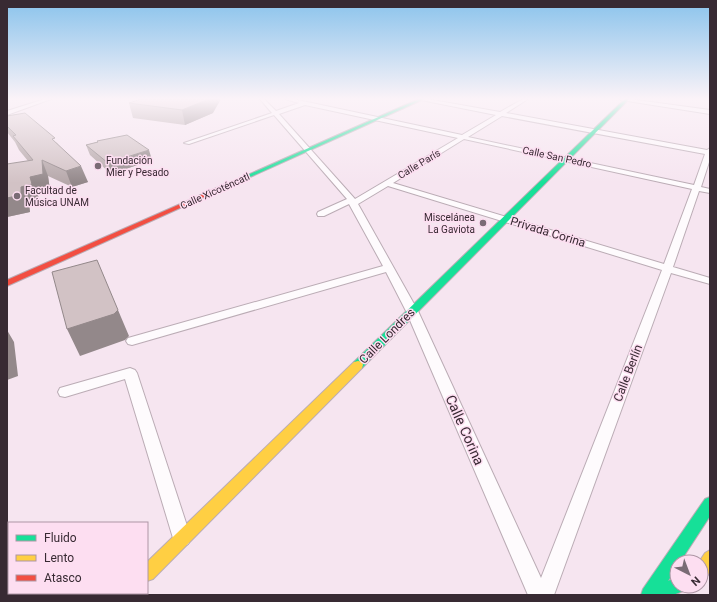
<svg xmlns="http://www.w3.org/2000/svg" width="717" height="602" font-family="Roboto,sans-serif">
<style>
.lines{fill:none;stroke-linecap:round;stroke-linejoin:round}
.street-casing{stroke:#bbacb5;stroke-width:2}
.fast-casing{stroke:#bbacb5;stroke-width:2}
.slow-casing{stroke:#bbacb5;stroke-width:2}
.jam-casing{stroke:#bbacb5;stroke-width:2}
.street{fill:#fefbfd;fill-rule:evenodd}
.fast{fill:#16e098;fill-rule:evenodd}
.slow{fill:#ffcf43;fill-rule:evenodd}
.jam{fill:#f24e42;fill-rule:evenodd}
.wall{fill:#b5a7a9}
.shaded-wall{fill:#93888a}
.building{fill:#d2c2c5;stroke:#93888a}
.poi-dot{fill:#7a6b75;stroke:#fddef1;stroke-width:1.5}
.labels{text-anchor:middle;dominant-baseline:central;stroke-width:3;stroke-linejoin:round;paint-order:stroke}
.far-street-label{font-size:10px;fill:#382a33;stroke:#fddef1}
.far-poi-label{font-size:10px;fill:#382a33;stroke:#fddef1;text-anchor:start}
.street-label{font-size:12px;fill:#382a33;stroke:#fddef1}
.near-street-label{font-size:14px;fill:#382a33;stroke:#fddef1}
</style>
<rect width="100%" height="100%" fill="#f6e5f0"/>
<g class="lines">
<defs>
<path id="street" d="M 45,99 L 51,99 L 7,115 L 7,111 Z
M 260,99 L 264,99 L 276,111 L 299,103 L 285,99 L 293,99 L 462,135 L 496,115 L 421,100 L 419,99 L 427,99 L 500,112 L 523,99 L 528,99 L 506,113 L 707,150 L 710,148 L 710,159 L 701,187 L 710,189 L 710,193 L 699,191 L 673,267 L 710,278 L 710,284 L 671,273 L 554,595 L 528,595 L 406,311 L 386,272 L 132,345 L 128,344 L 126,341 L 128,338 L 383,266 L 349,204 L 324,216 L 318,216 L 317,214 L 318,212 L 347,199 L 274,115 L 189,144 L 184,143 L 272,113 ZM 305,105 L 458,138 L 355,199 L 279,114 ZM 502,116 L 705,154 L 694,185 L 468,137 ZM 464,139 L 692,189 L 664,264 L 393,183 ZM 388,186 L 662,270 L 541,578 L 418,311 L 358,204 Z
M 619,99 L 629,99 L 710,110 L 710,114 L 621,100 Z
M 130,368 L 135,370 L 137,373 L 191,538 L 188,544 L 182,547 L 176,544 L 173,538 L 125,379 L 65,397 L 60,396 L 58,392 L 60,388 Z
M 115,593 L 137,593 L 136,595 L 114,595 Z"/>
<path id="fast" d="M 419,99 L 424,99 L 230,186 L 225,185 Z
M 625,99 L 629,99 L 362,368 L 354,368 L 353,365 L 354,362 Z
M 710,497 L 710,516 L 680,562 L 677,562 L 677,567 L 668,581 L 677,577 L 677,586 L 685,586 L 683,591 L 673,595 L 641,595 L 643,589 L 705,499 Z"/>
<path id="slow" d="M 358,361 L 362,362 L 363,365 L 362,368 L 153,579 L 147,581 L 147,562 L 354,362 Z
M 710,550 C 710,562 713,576 701,581 L 701,562 L 699,562 L 705,553 Z"/>
<path id="jam" d="M 226,184 L 231,185 L 7,286 L 7,280 Z"/>
</defs>
<use href="#street" class="street-casing"/>
<use href="#fast" class="fast-casing"/>
<use href="#slow" class="slow-casing"/>
<use href="#jam" class="jam-casing"/>
<use href="#street" class="street"/>
<use href="#fast" class="fast"/>
<use href="#slow" class="slow"/>
<use href="#jam" class="jam"/>
</g>
<path class="wall" d="M 129,103 L 213,113 L 185,125 L 133,118 Z
M 7,116 L 57,143 L 88,182 L 72,187 L 48,176 L 50,190 L 37,193 L 40,201 L 29,204 L 30,212 L 7,217 L 7,167 L 28,161 L 19,150 L 15,142 L 7,132 Z
M 97,141 L 152,160 L 111,174 L 90,155 L 86,145 L 97,142 Z"/>
<path class="shaded-wall" d="M 209,99 L 221,99 L 213,113 L 185,125 L 182,110 Z
M 149,150 L 152,160 L 111,174 L 108,163 Z
M 42,160 L 48,176 L 50,190 L 37,193 L 40,201 L 29,204 L 30,212 L 7,217 L 7,198 L 21,187 L 30,177 Z
M 81,166 L 88,182 L 72,187 L 66,171 Z
M 118,310 L 129,336 L 125,340 L 80,356 L 67,329 Z
M 7,330 L 14,342 L 18,376 L 7,380 Z"/>
<path class="building" d="M 141,99 L 209,99 L 182,110 L 129,103 Z
M 25,113 L 55,138 L 52,139 L 81,166 L 66,171 L 42,160 L 43,174 L 30,177 L 32,184 L 21,187 L 21,195 L 7,198 L 7,164 L 33,160 L 13,136 L 16,135 L 7,126 L 7,116 Z
M 127,135 L 149,150 L 108,163 L 86,145 L 98,142 L 97,141 Z
M 97,260 L 118,310 L 114,314 L 67,329 L 52,272 Z"/>
<linearGradient id="sky" x2="0" y2="1"><stop stop-color="#8ac3ec"/><stop offset="0.54" stop-color="#fbf3f8"/><stop offset="1" stop-color="#fbf3f8" stop-opacity="0"/></linearGradient>
<rect width="717" height="183" fill="url(#sky)"/>
<g class="poi-dot">
<circle cx="98" cy="166" r="4"/>
<circle cx="17" cy="196" r="4"/>
<circle cx="483" cy="223" r="4"/>
</g>
<g class="labels">
<g class="far-street-label">
<text transform="translate(557 157) rotate(12)">Calle San Pedro</text>
<text transform="translate(419 164) rotate(-31)">Calle París</text>
<text transform="translate(215 191) rotate(-24)">Calle Xicoténcatl</text>
</g>
<g class="far-poi-label">
<text x="106" y="160">Fundación<tspan x="106" dy="12">Mier y Pesado</tspan></text>
<text x="25" y="190">Facultad de<tspan x="25" dy="12">Música UNAM</tspan></text>
<text x="475" y="217" text-anchor="end">Miscelánea<tspan x="475" dy="12">La Gaviota</tspan></text>
</g>
<g class="street-label">
<text transform="translate(548 232) rotate(17)">Privada Corina</text>
<text transform="translate(387 336) rotate(-45)">Calle Londres</text>
<text transform="translate(628 373) rotate(-69)">Calle Berlín</text>
</g>
<g class="near-street-label">
<text transform="translate(465 430) rotate(66)">Calle Corina</text>
</g>
</g>
<rect width="717" height="602" fill="none" stroke="#382a33" stroke-width="16"/>
<rect x="8" y="522" width="140" height="72" fill="#fddef1" stroke="#ae96a5"/>
<rect x="16" y="535" width="20" height="6" fill="#16e098" stroke="#ae96a5"/>
<text x="44" y="542" font-size="12" fill="#382a33">Fluido</text>
<rect x="16" y="555" width="20" height="6" fill="#ffcf43" stroke="#ae96a5"/>
<text x="44" y="562" font-size="12" fill="#382a33">Lento</text>
<rect x="16" y="575" width="20" height="6" fill="#f24e42" stroke="#ae96a5"/>
<text x="44" y="582" font-size="12" fill="#382a33">Atasco</text>
<g transform="translate(689 574) rotate(138)"><circle r="19" fill="#fddef1" stroke="#ae96a5"/>
<path d="M0-3L7 15L0 10L-7 15Z" fill="#7a6b75"/>
<text y="-6" font-size="11" font-weight="bold" text-anchor="middle" fill="#382a33">N</text>
</g>
</svg>
